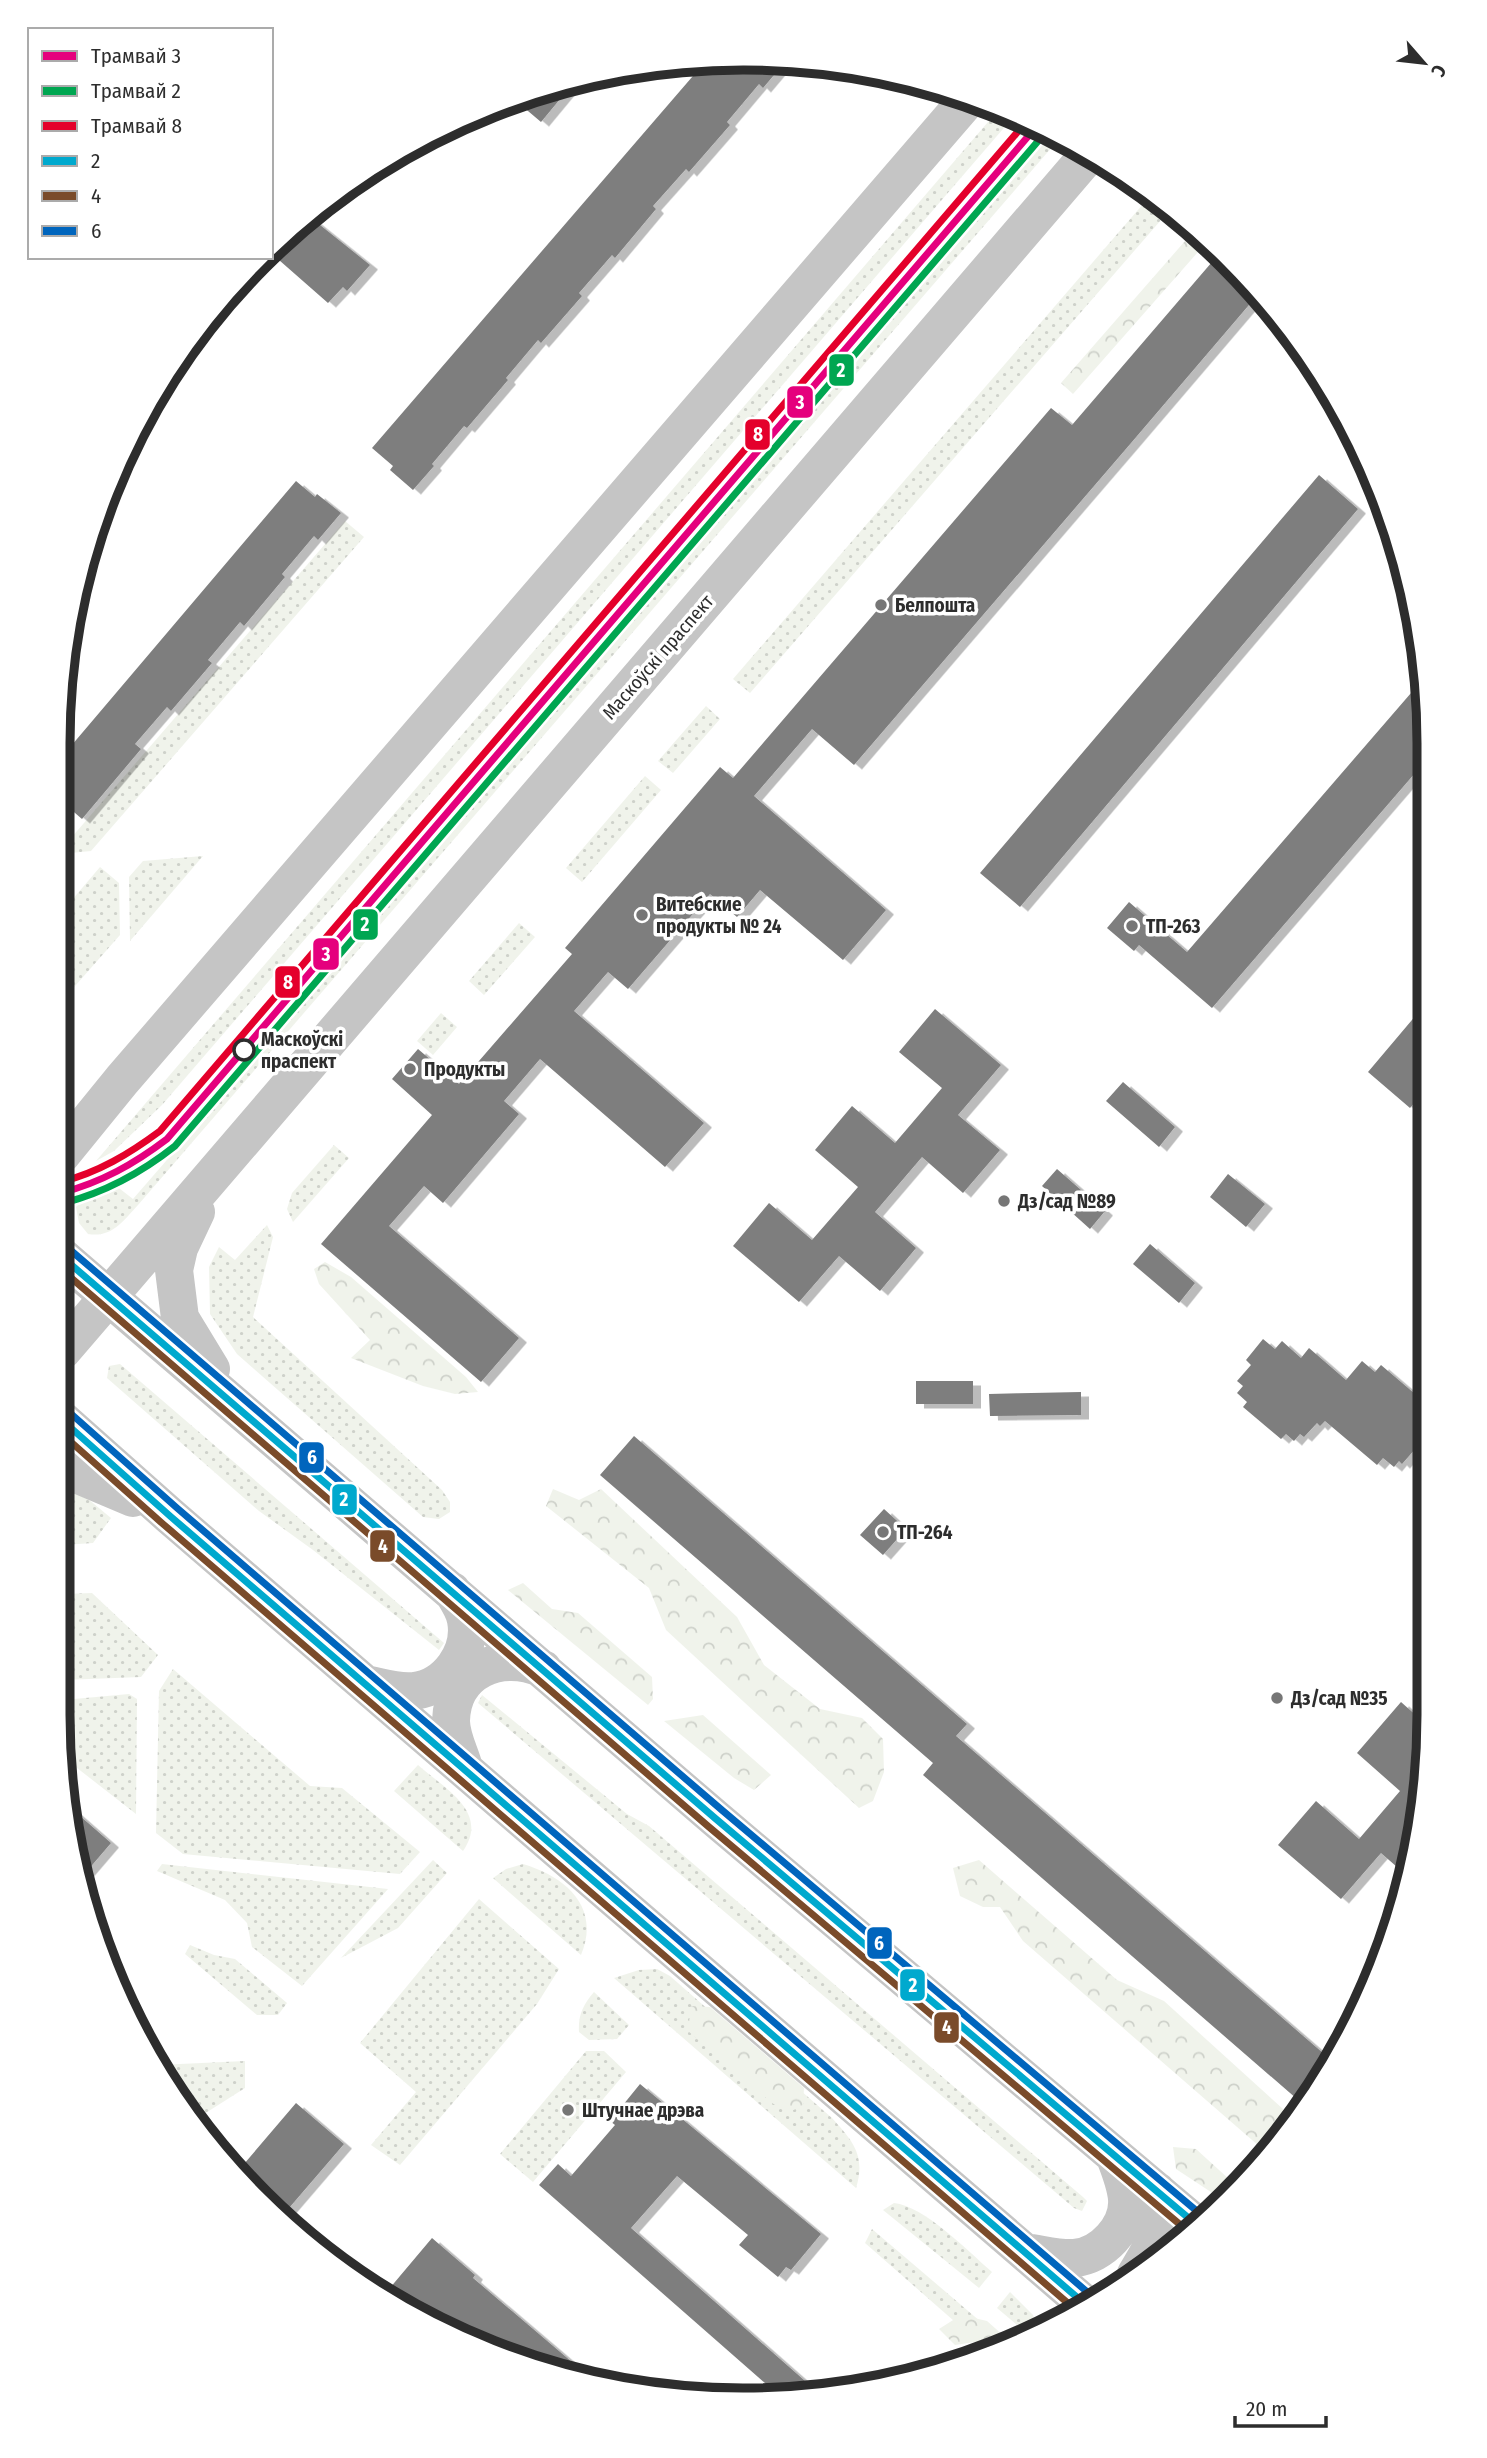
<svg xmlns="http://www.w3.org/2000/svg" width="1487" height="2458" font-family="'Fira Sans Condensed',sans-serif">
<style>
.grass{fill:url(#grass-dots)}
.forest{fill:url(#forest-crowns)}
.building{fill:#7e7e7e;filter:url(#shadow)}
.lines{fill:none;stroke-linecap:round;stroke-linejoin:round}
.primary{stroke:#c5c5c5;stroke-width:38}
.bus-1-casing{stroke:#fff;stroke-width:12}
.bus-2-casing{stroke:#fff;stroke-width:12}
.bus-3-casing{stroke:#fff;stroke-width:12}
.bus-1{stroke:#00a9ce;stroke-width:7}
.bus-2{stroke:#7a4b2a;stroke-width:7}
.bus-3{stroke:#0065bd;stroke-width:7}
.tram-1-casing{stroke:#fff;stroke-width:12}
.tram-2-casing{stroke:#fff;stroke-width:12}
.tram-3-casing{stroke:#fff;stroke-width:12}
.tram-1{stroke:#e5007d;stroke-width:7}
.tram-2{stroke:#00a651;stroke-width:7}
.tram-3{stroke:#e4002b;stroke-width:7}
.poi-dot{fill:#767676;stroke:#fff;stroke-width:2.5}
.stop-dot{fill:#fff;stroke:#2d2d2d;stroke-width:3.5}
.labels{text-anchor:middle;dominant-baseline:central;stroke-width:7;stroke-linejoin:round;paint-order:stroke}
.poi-label{font-size:19px;font-weight:bold;fill:#2d2d2d;stroke:#fff;text-anchor:start}
.street-label{font-size:19px;fill:#2d2d2d;stroke:#fff}
.stop-label{font-size:19px;font-weight:bold;fill:#2d2d2d;stroke:#fff;text-anchor:start}
.rim{fill:none;stroke:#2d2d2d;stroke-width:9}
.line-badge{stroke:#fff;stroke-width:2.5}
.badge-label{font-size:19px;text-anchor:middle;font-weight:bold;fill:#fff}
</style>
<defs>
<pattern id="grass-dots" width="8" height="8" patternUnits="userSpaceOnUse" patternTransform="scale(1.75)"><rect width="8" height="8" fill="#f0f3eb"/><path d="M2 2h.1M6 6h.1" fill="none" stroke="#ced1ca" stroke-width="1.8" stroke-linecap="round"/></pattern>
<pattern id="forest-crowns" width="20" height="18" patternUnits="userSpaceOnUse" patternTransform="scale(1.75)"><rect width="20" height="18" fill="#f0f3eb"/><path d="M2 6a3 3 0 1 1 6 0M12 15a3 3 0 1 1 6 0" fill="none" stroke="#ced1ca"/></pattern>
<filter id="shadow"><feDropShadow dx="8" dy="4.5" stdDeviation="0" flood-color="#0004"/></filter>
</defs>
<rect width="100%" height="100%" fill="#fff"/>
<path class="grass" d="M 1000,108 L 1015,115 L 162,1105 L 114,1151 L 96,1161 Z
M 1043,130 L 1059,139 L 138,1205 C 123,1221 112,1238 88,1234 L 79,1223 L 76,1207 L 88,1194 L 115,1185 L 133,1199 L 316,988 L 308,981 Z
M 1150,196 L 1168,212 L 750,693 L 733,679 Z
M 345,521 L 364,537 L 91,851 L 60,854 L 60,829 L 71,838 Z
M 706,706 L 720,719 L 673,773 L 658,761 Z
M 645,776 L 661,790 L 582,882 L 566,868 Z
M 203,856 L 130,941 L 129,877 L 143,861 Z
M 100,867 L 119,883 L 120,935 L 61,1002 L 60,914 Z
M 519,923 L 535,937 L 484,995 L 469,981 Z
M 441,1013 L 457,1027 L 433,1055 L 417,1041 Z
M 334,1145 L 349,1158 L 293,1222 L 287,1209 L 292,1193 Z
M 267,1225 L 273,1237 L 253,1317 L 442,1490 L 450,1502 L 450,1512 L 439,1519 L 423,1517 L 237,1354 L 210,1314 L 209,1267 L 219,1247 L 235,1260 Z
M 120,1364 L 444,1643 L 439,1650 L 313,1550 L 259,1511 L 107,1378 L 109,1366 Z
M 62,1481 L 76,1489 L 111,1518 L 93,1543 L 63,1545 Z
M 92,1593 L 158,1655 L 141,1677 L 63,1680 L 63,1594 Z
M 173,1669 L 310,1786 L 342,1788 L 420,1852 L 400,1874 L 183,1854 L 156,1833 L 159,1691 Z
M 129,1694 L 137,1699 L 136,1814 L 63,1757 L 63,1700 Z
M 482,1695 L 627,1814 L 649,1826 L 1083,2197 L 1087,2201 L 1082,2211 L 1074,2208 L 478,1703 Z
M 418,1765 C 445,1789 490,1812 463,1851 L 394,1791 Z
M 433,1860 L 447,1873 L 398,1928 L 341,1958 Z
M 162,1864 L 388,1889 L 302,1986 L 252,1947 L 247,1923 L 225,1900 L 157,1871 Z
M 523,1864 C 566,1877 601,1907 581,1955 L 493,1878 L 506,1869 Z
M 479,1899 L 559,1969 L 537,2004 L 400,2165 L 371,2145 L 416,2092 L 360,2043 Z
M 190,1945 L 214,1955 L 235,1959 L 287,2003 L 278,2015 L 257,2015 L 185,1954 Z
M 657,1969 L 670,1976 L 832,2118 C 853,2141 866,2156 856,2188 L 614,1978 L 639,1970 Z
M 594,1992 L 629,2025 L 617,2039 L 589,2040 L 579,2032 C 578,2015 583,2005 594,1992 Z
M 586,2051 L 604,2051 L 626,2072 L 533,2182 L 500,2154 Z
M 245,2061 L 245,2088 L 193,2121 L 158,2065 Z
M 894,2203 C 924,2206 968,2251 992,2272 L 979,2288 L 883,2210 Z
M 872,2229 L 1008,2345 L 958,2365 L 978,2342 L 865,2243 Z
M 1010,2292 L 1033,2315 L 1038,2333 L 1030,2336 L 997,2308 Z"/>
<path class="forest" d="M 1192,233 L 1205,244 L 1073,394 L 1061,383 Z
M 325,1262 L 351,1277 L 466,1377 L 478,1392 L 455,1394 L 423,1386 L 351,1358 L 370,1340 L 319,1284 L 314,1269 Z
M 553,1489 L 579,1500 L 601,1489 L 737,1617 L 764,1665 L 820,1709 L 862,1718 L 883,1739 L 884,1772 L 873,1801 L 859,1808 L 666,1630 L 649,1588 L 546,1506 Z
M 523,1583 L 552,1609 L 578,1613 L 652,1677 L 653,1699 L 648,1705 L 508,1590 Z
M 703,1715 L 771,1775 L 754,1790 L 734,1778 L 664,1721 Z
M 979,1860 L 1117,1980 L 1164,2001 L 1283,2109 L 1281,2136 L 1267,2153 L 1023,1941 L 1000,1907 L 983,1907 L 960,1896 L 953,1868 Z
M 691,2006 L 710,2007 L 804,2088 L 803,2105 L 788,2113 L 772,2103 L 688,2031 Z
M 1173,2147 L 1196,2149 L 1230,2180 L 1220,2198 L 1176,2169 Z
M 961,2315 L 987,2321 L 1013,2344 L 976,2359 L 981,2350 L 975,2342 L 955,2345 L 939,2329 Z"/>
<path class="building" d="M 744,58 L 785,62 L 763,88 L 759,84 L 727,122 L 730,125 L 689,172 L 686,169 L 653,206 L 656,209 L 615,258 L 612,255 L 579,293 L 582,296 L 541,343 L 538,340 L 506,378 L 508,380 L 467,428 L 464,426 L 432,464 L 434,466 L 413,490 L 390,470 L 393,466 L 372,448 L 705,62 Z
M 575,81 L 541,122 L 515,100 L 533,94 Z
M 310,217 L 370,265 L 347,291 L 343,287 L 328,303 L 271,253 L 271,248 Z
M 1218,255 L 1260,292 L 1131,443 L 854,765 L 812,729 L 754,796 L 886,910 L 843,960 L 760,890 L 737,917 L 710,894 L 628,989 L 608,972 L 574,1011 L 704,1123 L 665,1167 L 540,1059 L 504,1101 L 519,1114 L 443,1203 L 424,1186 L 389,1226 L 519,1338 L 481,1382 L 321,1244 L 432,1115 L 392,1079 L 418,1049 L 459,1084 L 572,954 L 565,948 L 720,767 L 733,778 L 1051,408 L 1072,425 Z
M 1319,475 L 1358,509 L 1020,907 L 980,873 Z
M 296,481 L 315,497 L 317,494 L 341,513 L 318,540 L 314,536 L 282,574 L 285,577 L 244,626 L 240,622 L 208,660 L 212,663 L 171,711 L 167,707 L 135,744 L 141,749 L 82,819 L 60,800 L 60,759 Z
M 1424,678 L 1428,698 L 1428,758 L 1212,1008 L 1139,945 L 1134,951 L 1107,928 L 1129,902 L 1187,952 Z
M 1428,1001 L 1428,1087 L 1410,1108 L 1368,1072 Z
M 935,1009 L 1001,1065 L 958,1115 L 1000,1150 L 963,1193 L 922,1157 L 875,1212 L 916,1248 L 880,1291 L 839,1256 L 799,1302 L 733,1246 L 769,1203 L 812,1240 L 858,1187 L 815,1150 L 852,1106 L 895,1143 L 942,1088 L 899,1052 Z
M 1123,1082 L 1175,1127 L 1159,1147 L 1106,1101 Z
M 1057,1169 L 1105,1211 L 1090,1229 L 1042,1186 Z
M 1228,1174 L 1265,1204 L 1246,1227 L 1210,1197 Z
M 1150,1244 L 1195,1283 L 1179,1303 L 1133,1264 Z
M 1263,1339 L 1275,1349 L 1282,1341 L 1301,1358 L 1309,1348 L 1346,1380 L 1362,1361 L 1375,1372 L 1381,1365 L 1428,1405 L 1428,1458 L 1416,1448 L 1402,1464 L 1399,1461 L 1394,1467 L 1383,1458 L 1377,1465 L 1325,1421 L 1320,1426 L 1317,1423 L 1304,1437 L 1300,1434 L 1294,1441 L 1286,1434 L 1281,1439 L 1243,1407 L 1247,1402 L 1237,1393 L 1243,1386 L 1237,1381 L 1251,1365 L 1246,1360 Z
M 916,1381 L 973,1381 L 973,1404 L 916,1404 Z
M 1081,1392 L 1081,1415 L 990,1416 L 989,1394 Z
M 634,1436 L 967,1724 L 956,1736 L 1331,2060 L 1313,2096 L 1305,2106 L 923,1775 L 933,1763 L 600,1475 Z
M 884,1509 L 906,1529 L 883,1555 L 860,1535 Z
M 1401,1702 L 1428,1726 L 1428,1760 L 1405,1874 L 1381,1853 L 1341,1899 L 1278,1845 L 1316,1801 L 1359,1839 L 1400,1791 L 1357,1753 Z
M 64,1802 L 111,1843 L 81,1878 L 64,1804 Z
M 640,2084 L 821,2234 L 791,2270 L 786,2267 L 778,2277 L 739,2245 L 748,2235 L 677,2176 L 631,2228 L 821,2395 L 782,2398 L 539,2185 L 558,2164 L 571,2176 L 615,2125 L 610,2121 Z
M 296,2103 L 344,2144 L 283,2215 L 238,2171 Z
M 432,2238 L 475,2275 L 473,2278 L 586,2374 L 523,2364 L 440,2329 L 384,2295 Z"/>
<g class="lines">
<path class="primary" d="M 61,1155 L 122,1080 L 968,99
M 196,1212 L 179,1248 L 174,1270 L 180,1318 L 211,1369
M 61,1256 L 716,1819 L 1198,2226
M 62,1351 L 1089,154
M 62,1420 L 170,1516 L 1086,2305
M 62,1468 L 133,1498
M 365,1684 C 381,1687 398,1693 414,1691 C 447,1687 472,1653 466,1620 C 464,1609 458,1601 452,1591
M 464,1768 C 460,1753 451,1737 451,1721 C 452,1670 501,1650 543,1669
M 1025,2252 C 1041,2254 1059,2259 1074,2258 C 1102,2256 1129,2227 1127,2199 C 1126,2185 1120,2170 1115,2157
M 1136,2274 C 1154,2244 1166,2228 1157,2191"/>
<defs>
<path id="bus-1" d="M 61,1256 L 716,1819 L 1198,2226
M 62,1420 L 170,1516 L 1086,2305"/>
<path id="bus-2" d="M 62,1270 L 709,1827 L 1190,2233
M 62,1434 L 163,1524 L 1077,2311"/>
<path id="bus-3" d="M 68,1248 L 723,1811 L 1205,2218
M 69,1412 L 177,1508 L 1093,2297"/>
</defs>
<use href="#bus-1" class="bus-1-casing"/>
<use href="#bus-2" class="bus-2-casing"/>
<use href="#bus-3" class="bus-3-casing"/>
<use href="#bus-1" class="bus-1"/>
<use href="#bus-2" class="bus-2"/>
<use href="#bus-3" class="bus-3"/>
<defs>
<path id="tram-1" d="M 61,1193 C 102,1182 134,1164 167,1139 L 1037,126"/>
<path id="tram-2" d="M 64,1203 C 106,1192 141,1173 175,1146 L 1045,133"/>
<path id="tram-3" d="M 61,1182 C 99,1172 129,1154 160,1131 L 1027,121"/>
</defs>
<use href="#tram-1" class="tram-1-casing"/>
<use href="#tram-2" class="tram-2-casing"/>
<use href="#tram-3" class="tram-3-casing"/>
<use href="#tram-1" class="tram-1"/>
<use href="#tram-2" class="tram-2"/>
<use href="#tram-3" class="tram-3"/>
</g>
<g class="poi-dot">
<circle cx="881" cy="605" r="7"/>
<circle cx="642" cy="915" r="7"/>
<circle cx="1132" cy="926" r="7"/>
<circle cx="410" cy="1069" r="7"/>
<circle cx="1004" cy="1201" r="7"/>
<circle cx="883" cy="1532" r="7"/>
<circle cx="1277" cy="1698" r="7"/>
<circle cx="568" cy="2110" r="7"/>
</g>
<circle class="stop-dot" cx="244" cy="1050" r="10"/>
<g class="labels">
<g class="poi-label">
<text x="895" y="605">Белпошта</text>
<text x="656" y="904">Витебские<tspan x="656" dy="22">продукты № 24</tspan></text>
<text x="1146" y="926">ТП-263</text>
<text x="424" y="1069">Продукты</text>
<text x="1018" y="1201">Дз/сад №89</text>
<text x="897" y="1532">ТП-264</text>
<text x="1291" y="1698">Дз/сад №35</text>
<text x="582" y="2110">Штучнае дрэва</text>
</g>
<g class="street-label">
<text transform="translate(658 657) rotate(-49)">Маскоўскі праспект</text>
</g>
<g class="stop-label">
<text x="261" y="1039">Маскоўскі<tspan x="261" dy="22">праспект</tspan></text>
</g>
</g>
<path d="M0 0H1487V2458H0ZM743 70H744A673 673 0 0 1 1417 743V1715A673 673 0 0 1 744 2388H743A673 673 0 0 1 70 1715V743A673 673 0 0 1 743 70Z" fill="#fff" fill-rule="evenodd"/>
<path class="rim" d="M743 70H744A673 673 0 0 1 1417 743V1715A673 673 0 0 1 744 2388H743A673 673 0 0 1 70 1715V743A673 673 0 0 1 743 70Z"/>
<g class="line-badge">
<rect x="828" y="353" width="27" height="34" rx="7" fill="#00a651"/>
<rect x="786" y="385" width="28" height="34" rx="7" fill="#e5007d"/>
<rect x="744" y="418" width="27" height="33" rx="7" fill="#e4002b"/>
<rect x="352" y="908" width="27" height="33" rx="7" fill="#00a651"/>
<rect x="312" y="937" width="28" height="34" rx="7" fill="#e5007d"/>
<rect x="274" y="965" width="27" height="34" rx="7" fill="#e4002b"/>
<rect x="298" y="1441" width="27" height="33" rx="7" fill="#0065bd"/>
<rect x="331" y="1483" width="27" height="33" rx="7" fill="#00a9ce"/>
<rect x="369" y="1529" width="27" height="34" rx="7" fill="#7a4b2a"/>
<rect x="866" y="1926" width="27" height="34" rx="7" fill="#0065bd"/>
<rect x="899" y="1968" width="27" height="34" rx="7" fill="#00a9ce"/>
<rect x="933" y="2011" width="27" height="33" rx="7" fill="#7a4b2a"/>
</g>
<g class="badge-label">
<text x="841" y="377">2</text>
<text x="800" y="409">3</text>
<text x="758" y="441">8</text>
<text x="365" y="931">2</text>
<text x="326" y="961">3</text>
<text x="288" y="989">8</text>
<text x="312" y="1464">6</text>
<text x="344" y="1506">2</text>
<text x="383" y="1553">4</text>
<text x="879" y="1950">6</text>
<text x="913" y="1992">2</text>
<text x="947" y="2034">4</text>
</g>
<rect x="28" y="28" width="245" height="231" fill="#ffffff" stroke="#ababab" stroke-width="2"/>
<rect x="42" y="51" width="35" height="10" fill="#e5007d" stroke="#ababab" stroke-width="2"/>
<text x="91" y="63" font-size="21" fill="#2d2d2d">Трамвай 3</text>
<rect x="42" y="86" width="35" height="10" fill="#00a651" stroke="#ababab" stroke-width="2"/>
<text x="91" y="98" font-size="21" fill="#2d2d2d">Трамвай 2</text>
<rect x="42" y="121" width="35" height="10" fill="#e4002b" stroke="#ababab" stroke-width="2"/>
<text x="91" y="133" font-size="21" fill="#2d2d2d">Трамвай 8</text>
<rect x="42" y="156" width="35" height="10" fill="#00a9ce" stroke="#ababab" stroke-width="2"/>
<text x="91" y="168" font-size="21" fill="#2d2d2d">2</text>
<rect x="42" y="191" width="35" height="10" fill="#7a4b2a" stroke="#ababab" stroke-width="2"/>
<text x="91" y="203" font-size="21" fill="#2d2d2d">4</text>
<rect x="42" y="226" width="35" height="10" fill="#0065bd" stroke="#ababab" stroke-width="2"/>
<text x="91" y="238" font-size="21" fill="#2d2d2d">6</text>
<g transform="translate(1424 63) rotate(118)" stroke="#ffffff" stroke-width="5" paint-order="stroke">
<path d="M0-5L12 26L0 18L-12 26Z" fill="#2d2d2d"/>
<text y="-10" font-size="19" font-weight="bold" text-anchor="middle" fill="#2d2d2d">С</text>
</g>
<path d="M1235 2416v10h91v-10" fill="none" stroke="#2d2d2d" stroke-width="3.5"/>
<text x="1246" y="2416" font-size="21" fill="#2d2d2d" stroke="#ffffff" stroke-width="5" paint-order="stroke">20 m</text>
</svg>
